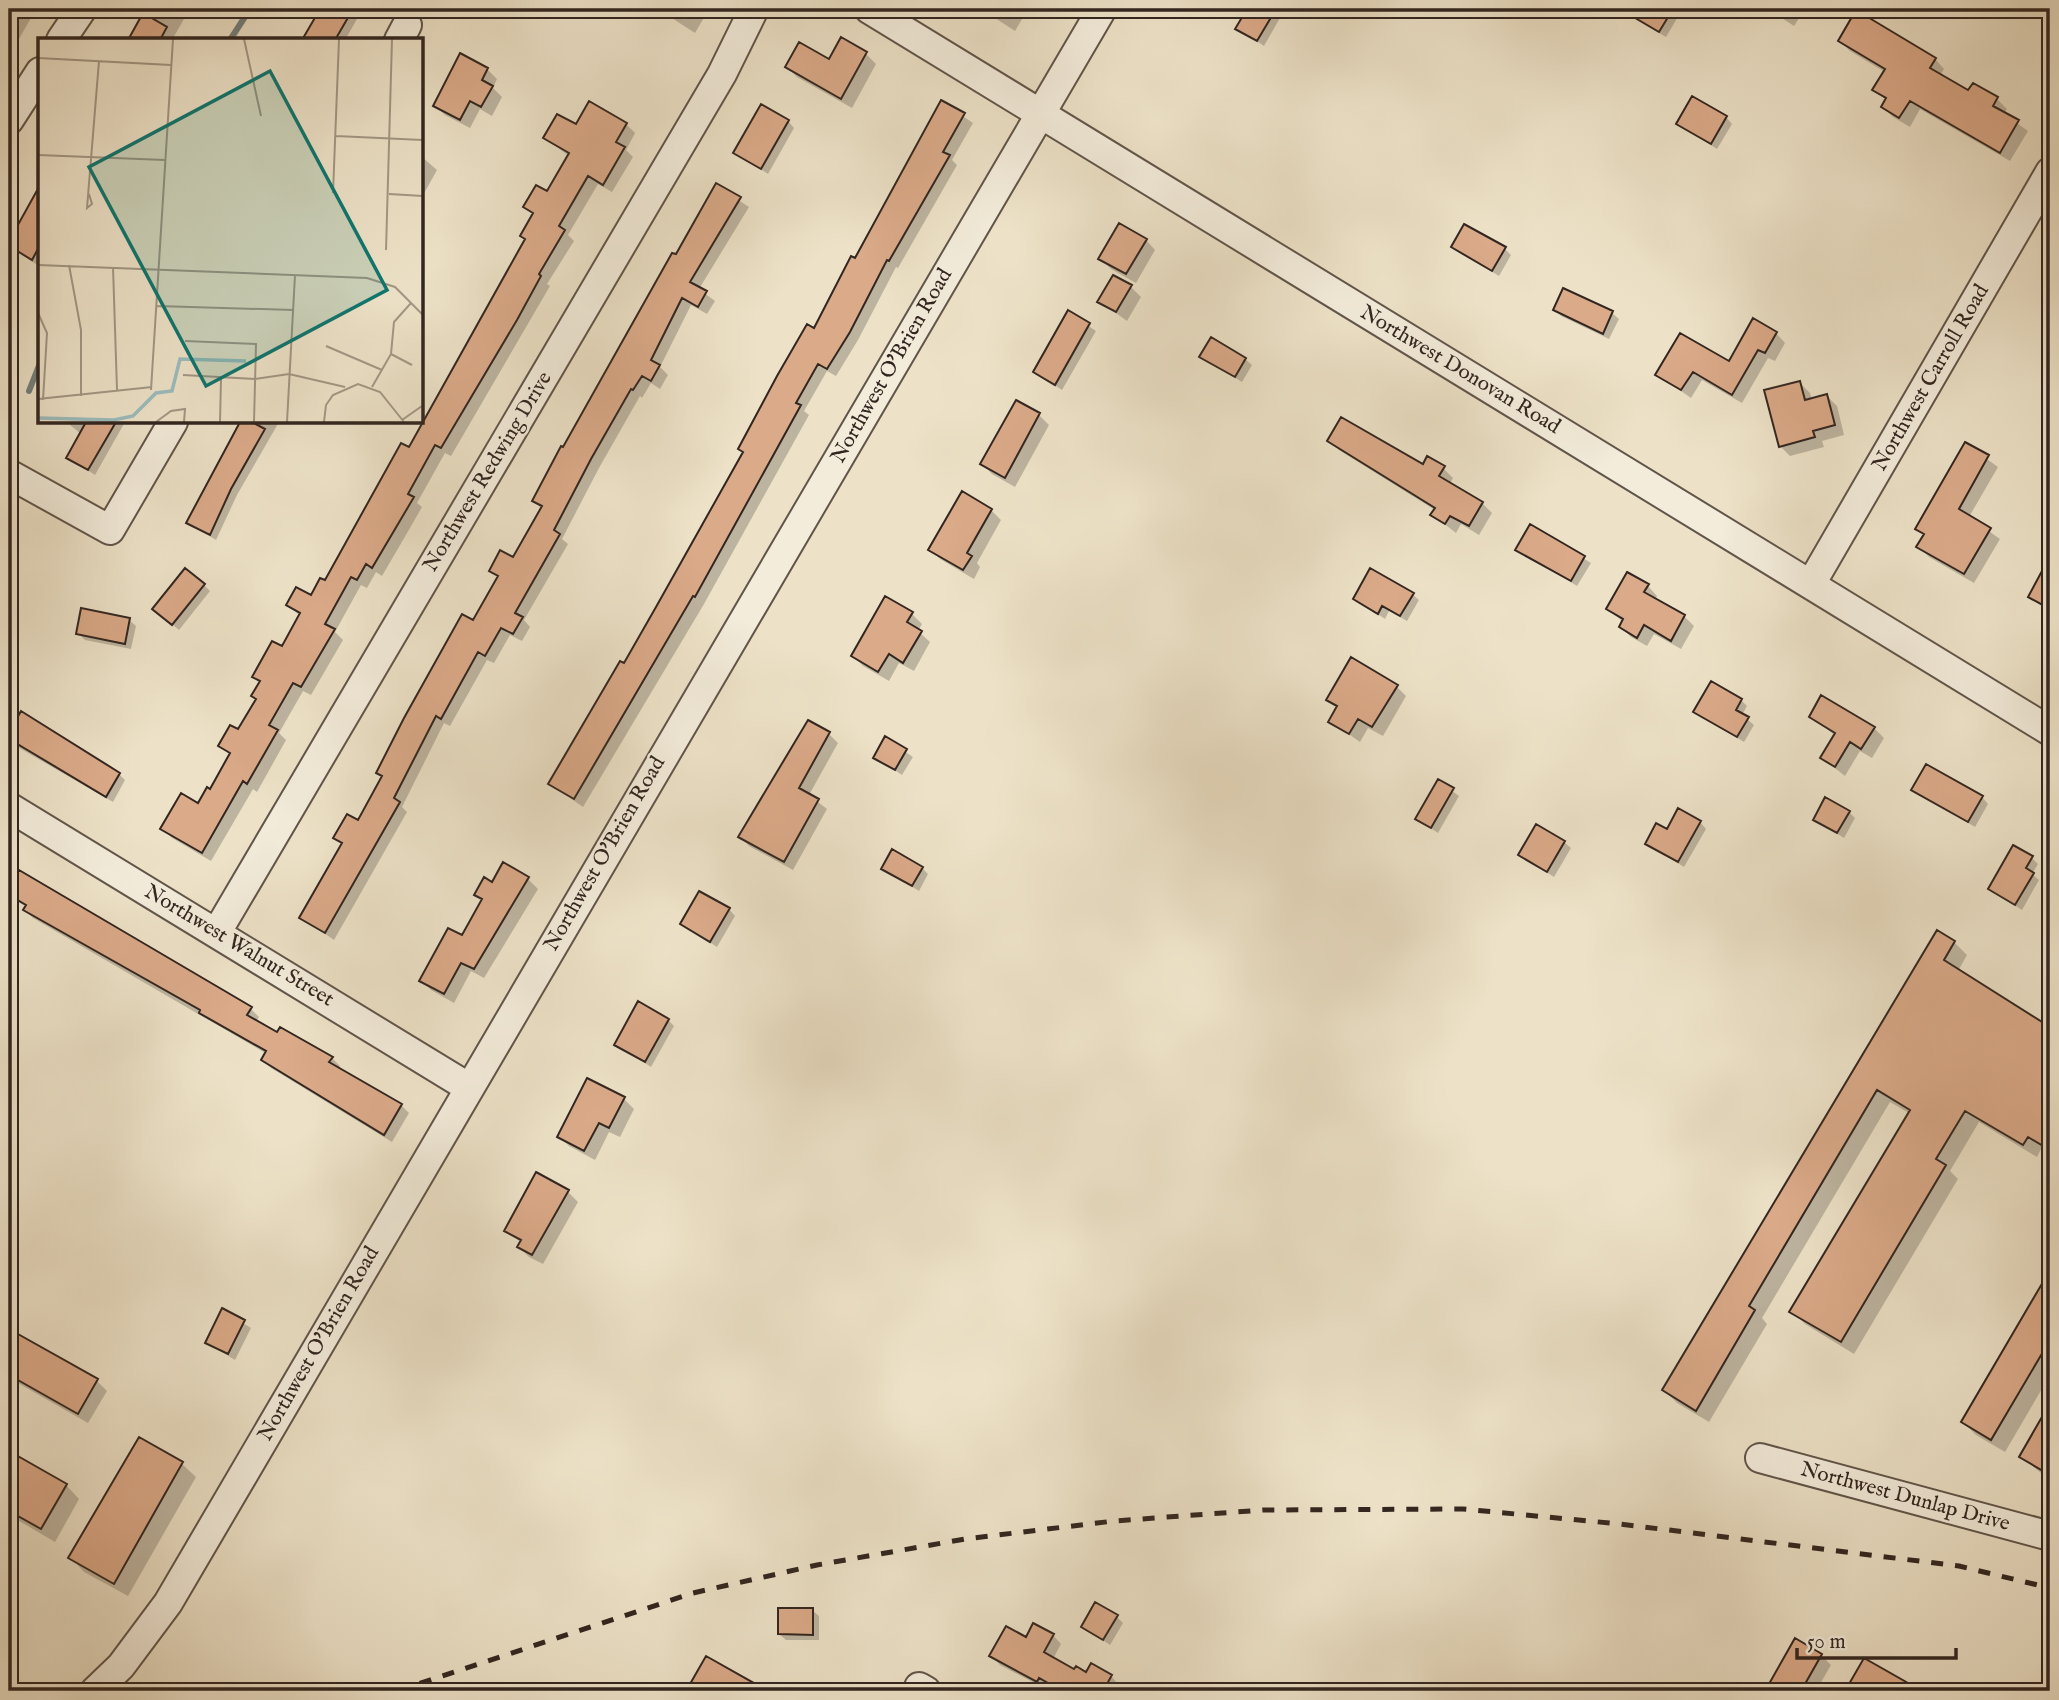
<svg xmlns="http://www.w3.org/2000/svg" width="2059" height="1700" font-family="'IM FELL English',serif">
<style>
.shadow{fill:#0003}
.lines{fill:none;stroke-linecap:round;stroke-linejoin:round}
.stream{stroke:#71807e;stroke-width:6}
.building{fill:#dbaa89;stroke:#322620;stroke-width:2}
.minor-casing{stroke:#61554a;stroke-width:32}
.minor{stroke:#f3ecdb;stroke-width:28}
.rail{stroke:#322620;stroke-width:5;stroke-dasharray:12 12;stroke-linecap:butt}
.labels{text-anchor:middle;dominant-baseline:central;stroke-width:5;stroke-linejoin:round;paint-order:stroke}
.street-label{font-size:21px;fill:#322620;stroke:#f3ecdb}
.inset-river{fill:none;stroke:#9bbcbd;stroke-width:3.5}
.inset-road{fill:none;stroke:#a29785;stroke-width:2}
.view{fill:#0f766e;fill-opacity:0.15;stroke:#0f766e;stroke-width:3.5}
.inset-edge{fill:none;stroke:#322620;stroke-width:3.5}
</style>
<rect width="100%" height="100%" fill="#ede2c8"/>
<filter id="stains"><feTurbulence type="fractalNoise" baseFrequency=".00286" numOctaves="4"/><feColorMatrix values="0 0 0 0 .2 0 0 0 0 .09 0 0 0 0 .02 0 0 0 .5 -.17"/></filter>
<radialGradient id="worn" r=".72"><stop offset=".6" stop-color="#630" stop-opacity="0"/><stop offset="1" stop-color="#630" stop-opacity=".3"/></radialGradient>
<path class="shadow" d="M 9,9 L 36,9 L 15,46 L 11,44 L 9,48 Z
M 148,9 L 196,9 L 194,13 L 189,10 L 172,40 L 131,40 Z
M 322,9 L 343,9 L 357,19 L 345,40 L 304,40 Z
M 658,9 L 709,9 L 695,33 Z
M 981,9 L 1028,9 L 1015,31 Z
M 1249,9 L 1285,9 L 1264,46 L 1237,28 Z
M 1624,9 L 1673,9 L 1679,15 L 1666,37 L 1630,16 Z
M 1768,9 L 1805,9 L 1794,26 Z
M 842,40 L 866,54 L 876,64 L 852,108 L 797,77 L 787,67 L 829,61 Z
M 1840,41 L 1935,59 L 1944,69 L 1940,76 L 1969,93 L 1997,99 L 2007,109 L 2004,114 L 2028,131 L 2010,161 L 1920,109 L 1910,127 L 1893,117 L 1883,107 L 1887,101 L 1874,89 L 1885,72 L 1850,51 Z
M 461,55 L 487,69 L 497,79 L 493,88 L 502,97 L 492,116 L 480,109 L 470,128 L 445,115 L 435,106 Z
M 942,102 L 973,123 L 952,160 L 957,165 L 898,268 L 896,267 L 858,340 L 836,376 L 827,371 L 804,411 L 809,415 L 704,604 L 583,807 L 550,784 L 624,665 Z
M 1726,117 L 1732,124 L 1717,149 L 1678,124 Z
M 788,121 L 794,128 L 768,174 L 736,153 Z
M 626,124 L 635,133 L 626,150 L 633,157 L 612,192 L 598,184 L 568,235 L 574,241 L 547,284 L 550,286 L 451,456 L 445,453 L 417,503 L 422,507 L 410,528 L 382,576 L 376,572 L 367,588 L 361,585 L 335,632 L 343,640 L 311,695 L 303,691 L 279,733 L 286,740 L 257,792 L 253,789 L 211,861 L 172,838 L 163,829 L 198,805 L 211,791 L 231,756 L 221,746 L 239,732 L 257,700 L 261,683 L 254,676 L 282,648 L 300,616 L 288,605 L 311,597 L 326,583 L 410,450 L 526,240 L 534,215 L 525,207 L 547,193 L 569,156 L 545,138 L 576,127 Z
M 422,157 L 437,170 L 422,197 Z
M 717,186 L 749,207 L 699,289 L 715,301 L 707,314 L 691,305 L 660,367 L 668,375 L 660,389 L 651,383 L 642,398 L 640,396 L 599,468 L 562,539 L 568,544 L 524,620 L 530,627 L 522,641 L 510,635 L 494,663 L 487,660 L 450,726 L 444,723 L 402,807 L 407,812 L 334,940 L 301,917 L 343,846 L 335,838 L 358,822 L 499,578 L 491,570 L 514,560 L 542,509 L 534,501 Z
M 40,189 L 40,267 L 9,245 Z
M 1146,240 L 1155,250 L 1136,283 L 1111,269 L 1101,259 Z
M 1453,247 L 1505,249 L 1511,255 L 1499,276 Z
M 1131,287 L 1141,297 L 1127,321 L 1099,301 Z
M 1564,290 L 1612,313 L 1619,319 L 1609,339 L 1561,316 L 1555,309 Z
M 1069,313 L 1096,331 L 1062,390 L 1035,372 Z
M 1776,333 L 1785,343 L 1775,361 L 1768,358 L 1742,403 L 1702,380 L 1691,398 L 1658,375 L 1729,363 Z
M 1202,357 L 1245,359 L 1252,365 L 1242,382 Z
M 1800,383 L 1810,393 L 1812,400 L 1827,396 L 1837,406 L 1844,435 L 1822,441 L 1824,447 L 1790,456 L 1780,446 Z
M 1017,402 L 1039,415 L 1049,425 L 1015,487 L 992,474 L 982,464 Z
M 72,422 L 125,422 L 95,475 L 68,457 L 81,434 L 70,425 Z
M 243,422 L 279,422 L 237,495 L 216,540 L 188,523 Z
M 1329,440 L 1423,467 L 1443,468 L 1453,478 L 1450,484 L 1482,503 L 1492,513 L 1479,535 L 1461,524 L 1456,533 L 1433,515 L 1435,510 L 1339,450 Z
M 1966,444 L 1998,467 L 1969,517 L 2000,539 L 1974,583 L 1929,557 L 1919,547 L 1925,536 L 1917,529 Z
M 962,493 L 991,510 L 1001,520 L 977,563 L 980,567 L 974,579 L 940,559 L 930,549 Z
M 1530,526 L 1591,563 L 1577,586 L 1517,549 Z
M 2044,572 L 2050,575 L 2050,611 L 2030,596 Z
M 204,585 L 210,591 L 179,630 L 161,615 Z
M 1648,586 L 1657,596 L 1655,600 L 1684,616 L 1694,626 L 1681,649 L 1654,634 L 1647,646 L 1631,637 L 1621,627 L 1623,622 L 1608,609 Z
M 1412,594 L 1419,600 L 1407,621 L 1389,611 L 1385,619 L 1355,599 Z
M 912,614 L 922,624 L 918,631 L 930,642 L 914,671 L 899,663 L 889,681 L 863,666 L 853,656 Z
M 129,620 L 136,626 L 131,649 L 85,640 L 78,633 Z
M 1396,686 L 1406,696 L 1383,736 L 1368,728 L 1360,742 L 1330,721 L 1338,709 L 1328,699 Z
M 1741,700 L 1747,706 L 1742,715 L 1754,725 L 1744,742 L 1695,712 Z
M 9,707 L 119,774 L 125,780 L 113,802 L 9,742 Z
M 1811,717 L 1874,728 L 1884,738 L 1872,758 L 1860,751 L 1845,776 L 1822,758 L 1836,736 Z
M 829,734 L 838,743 L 809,795 L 827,809 L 793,870 L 749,846 L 740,837 L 774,776 L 777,778 Z
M 886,739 L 913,757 L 902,775 L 875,757 Z
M 1438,781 L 1459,796 L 1438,833 L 1417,819 Z
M 1913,790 L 1982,797 L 1988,804 L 1975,827 Z
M 1849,812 L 1855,818 L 1844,838 L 1815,820 Z
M 1700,822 L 1706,829 L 1684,867 L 1647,844 L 1667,831 Z
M 1564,842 L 1571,848 L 1554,877 L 1520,855 Z
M 2032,858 L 2038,864 L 2032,874 L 2039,880 L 2022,910 L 1990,889 Z
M 503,865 L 528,879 L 538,889 L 484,978 L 471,971 L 454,1003 L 431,990 L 421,980 L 463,938 L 483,901 L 476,895 L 492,884 Z
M 9,867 L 251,1009 L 259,1017 L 256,1022 L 332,1058 L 340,1066 L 338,1069 L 401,1105 L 409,1113 L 392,1142 L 271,1068 L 263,1060 L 267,1054 L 33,918 L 25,910 L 27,907 L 9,897 Z
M 922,868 L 928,874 L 919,891 L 883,869 Z
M 729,909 L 735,916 L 717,947 L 682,924 Z
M 1954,942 L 1967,955 L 1958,971 L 2050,1027 L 2050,1154 L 2041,1149 L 2037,1157 L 1979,1122 L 1950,1171 L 1958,1179 L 1854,1354 L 1805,1324 L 1792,1311 L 1909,1113 L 1890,1102 L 1762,1318 L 1767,1324 L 1709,1422 L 1677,1403 L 1664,1390 Z
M 668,1020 L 674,1026 L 651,1067 L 616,1044 Z
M 588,1080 L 624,1099 L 634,1109 L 620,1137 L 609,1132 L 595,1160 L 569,1146 L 559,1136 Z
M 537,1175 L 568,1192 L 578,1202 L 543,1264 L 529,1257 L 519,1247 L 522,1243 L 506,1230 Z
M 2050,1273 L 2050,1375 L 2005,1452 L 1976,1435 L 1963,1422 Z
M 223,1311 L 251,1328 L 235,1360 L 207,1343 Z
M 9,1331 L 97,1381 L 107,1391 L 88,1423 L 9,1378 Z
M 2050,1406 L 2050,1480 L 2021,1457 Z
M 140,1440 L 182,1464 L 196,1477 L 128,1596 L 84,1572 L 71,1558 Z
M 9,1453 L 66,1485 L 79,1499 L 55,1542 L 9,1515 Z
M 812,1610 L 819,1616 L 819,1640 L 786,1640 L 779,1634 Z
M 1117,1617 L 1123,1623 L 1110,1645 L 1083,1627 Z
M 1053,1635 L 1061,1644 L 1053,1659 L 1075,1671 L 1111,1676 L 1119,1685 L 1116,1691 L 1058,1691 L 1048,1685 L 1046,1689 L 1000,1665 L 992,1656 Z
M 1796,1641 L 1821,1655 L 1831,1665 L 1816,1691 L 1767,1691 Z"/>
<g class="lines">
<path class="stream" d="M 230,40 L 250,9
M 29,391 L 40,363"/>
</g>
<path class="building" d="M 320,9 L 353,9 L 335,40 L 302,40 Z
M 1247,9 L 1276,9 L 1257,41 L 1235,29 Z
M 1620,9 L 1673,9 L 1659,32 Z
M 1856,10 L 1936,58 L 1930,68 L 1968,90 L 1973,83 L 1998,97 L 1993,106 L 2019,120 L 2000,153 L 1910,101 L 1899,118 L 1881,107 L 1886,98 L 1872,90 L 1885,69 L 1838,41 Z
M 143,13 L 167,27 L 160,40 L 128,40 Z
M 841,37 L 867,52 L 841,99 L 785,67 L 799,42 L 829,59 Z
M 460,53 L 488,68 L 482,80 L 493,86 L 481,107 L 470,101 L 460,120 L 433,106 Z
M 1692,96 L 1727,116 L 1711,144 L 1676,124 Z
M 941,100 L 965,113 L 943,152 L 950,155 L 889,261 L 887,260 L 850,332 L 827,369 L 818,364 L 796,403 L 801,405 L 695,597 L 693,596 L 574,799 L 548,784 L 620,661 L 624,663 L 656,607 L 743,452 L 738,449 L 777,376 L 807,324 L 814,328 L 851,256 L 855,258 Z
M 589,101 L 627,123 L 616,142 L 625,147 L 603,185 L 588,176 L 559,226 L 565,230 L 539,274 L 541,276 L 517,320 L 441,448 L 435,445 L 408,494 L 414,497 L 372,568 L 366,564 L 357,580 L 351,577 L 325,624 L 335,629 L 301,687 L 293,683 L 269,725 L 278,730 L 247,784 L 243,781 L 202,853 L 160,829 L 181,793 L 198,803 L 207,787 L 210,789 L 230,753 L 218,746 L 230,725 L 238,729 L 256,699 L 251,696 L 260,681 L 252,677 L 272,641 L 282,646 L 300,613 L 286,605 L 296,587 L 311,595 L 320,578 L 325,580 L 401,443 L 409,447 L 525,239 L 520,236 L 533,213 L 523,207 L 536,185 L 547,191 L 569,153 L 543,138 L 557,114 L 576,124 Z
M 761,104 L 789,120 L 761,169 L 733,153 Z
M 716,183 L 741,197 L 690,282 L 707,291 L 698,307 L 682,298 L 651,360 L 660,365 L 651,381 L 642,376 L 633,390 L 631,389 L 591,459 L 554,530 L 560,534 L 515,613 L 523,617 L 513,634 L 501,628 L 485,656 L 478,652 L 441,719 L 436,716 L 394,798 L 400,802 L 325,933 L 299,918 L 342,843 L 333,838 L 347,814 L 358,820 L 382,776 L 376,773 L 404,718 L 462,614 L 473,620 L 498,576 L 489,571 L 500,550 L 513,557 L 542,506 L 532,501 L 561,446 L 563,447 L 672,253 L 676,254 Z
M 40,185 L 40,245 L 32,260 L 9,246 L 9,241 Z
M 1119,223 L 1147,239 L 1126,274 L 1098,259 Z
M 1464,224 L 1506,247 L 1492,271 L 1451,247 Z
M 1113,275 L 1132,285 L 1116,312 L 1097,302 Z
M 1563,288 L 1613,311 L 1603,334 L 1553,310 Z
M 1068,310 L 1090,323 L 1055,385 L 1033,372 Z
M 1753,318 L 1777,332 L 1765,353 L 1758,350 L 1732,395 L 1693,372 L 1681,390 L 1655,375 L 1680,333 L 1729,361 Z
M 1211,337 L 1246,358 L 1235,377 L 1199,357 Z
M 1800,381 L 1805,400 L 1827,394 L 1835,425 L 1813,431 L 1815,437 L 1779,447 L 1764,390 Z
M 1016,400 L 1040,413 L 1005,478 L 980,464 Z
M 1341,417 L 1423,464 L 1427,456 L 1445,466 L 1439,476 L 1483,502 L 1469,526 L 1450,516 L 1445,524 L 1430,515 L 1435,508 L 1327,441 Z
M 86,422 L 116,422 L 88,470 L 66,458 Z
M 240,422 L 252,422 L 265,429 L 231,489 L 210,535 L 186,523 Z
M 1965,442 L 1989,455 L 1959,509 L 1991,528 L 1964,574 L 1916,547 L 1924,534 L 1915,529 Z
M 962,491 L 992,509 L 967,553 L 972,556 L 963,570 L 928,550 Z
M 1530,524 L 1585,556 L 1571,581 L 1515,550 Z
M 2050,556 L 2050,609 L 2028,597 Z
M 185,568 L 205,584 L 172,625 L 152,609 Z
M 1370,568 L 1414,593 L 1400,616 L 1382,606 L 1378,614 L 1353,599 Z
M 1627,572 L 1649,584 L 1644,592 L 1685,615 L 1671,641 L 1644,625 L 1637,638 L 1619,627 L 1623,619 L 1606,609 Z
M 885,596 L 913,612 L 907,622 L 922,631 L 903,663 L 889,654 L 878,672 L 851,656 Z
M 81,608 L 130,618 L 125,644 L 76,634 Z
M 1351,657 L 1398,685 L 1372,727 L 1358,719 L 1349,734 L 1328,722 L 1337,706 L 1326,700 Z
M 1711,681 L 1742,699 L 1736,710 L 1749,717 L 1737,737 L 1693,712 Z
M 1821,695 L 1875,727 L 1861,749 L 1850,742 L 1835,767 L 1820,758 L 1835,733 L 1809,717 Z
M 21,711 L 120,773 L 106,797 L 9,739 L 9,732 Z
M 808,720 L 830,732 L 799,788 L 819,799 L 784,862 L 738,837 Z
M 885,736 L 907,749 L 895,770 L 873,758 Z
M 1926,764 L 1983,796 L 1968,822 L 1911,790 Z
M 1438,779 L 1454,788 L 1431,828 L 1415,819 Z
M 1825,797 L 1850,811 L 1837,833 L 1813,820 Z
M 1678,808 L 1701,821 L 1678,862 L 1645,844 L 1656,823 L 1667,829 Z
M 1536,824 L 1565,841 L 1547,872 L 1518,855 Z
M 2013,845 L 2033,856 L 2026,868 L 2034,873 L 2015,905 L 1988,889 Z
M 892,849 L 923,867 L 912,886 L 881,869 Z
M 503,862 L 529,877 L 474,969 L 461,963 L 444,994 L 419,981 L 448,928 L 462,935 L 482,899 L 474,895 L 484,877 L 492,882 Z
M 19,870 L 252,1007 L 247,1015 L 277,1032 L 280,1027 L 333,1057 L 329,1062 L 402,1104 L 384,1135 L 261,1060 L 266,1051 L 199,1013 L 200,1010 L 23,910 L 26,905 L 9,895 L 9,887 Z
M 699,891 L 730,908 L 710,942 L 680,924 Z
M 1937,930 L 1955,941 L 1944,960 L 2050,1027 L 2050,1150 L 2028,1137 L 2023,1145 L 1965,1111 L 1936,1159 L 1946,1165 L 1841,1342 L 1789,1312 L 1910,1110 L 1877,1090 L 1749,1306 L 1755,1310 L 1696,1411 L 1662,1390 Z
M 638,1001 L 669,1019 L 645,1062 L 614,1045 Z
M 587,1078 L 625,1097 L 609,1128 L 599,1123 L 584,1151 L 557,1137 Z
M 536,1172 L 569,1190 L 532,1255 L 517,1247 L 521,1240 L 504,1231 Z
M 2050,1270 L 2050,1340 L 1991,1440 L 1961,1422 Z
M 222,1308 L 245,1320 L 228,1354 L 205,1343 Z
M 9,1329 L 98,1379 L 78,1414 L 9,1375 Z
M 2050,1403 L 2050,1475 L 2019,1457 Z
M 139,1437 L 183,1462 L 114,1584 L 68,1558 Z
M 9,1451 L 67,1484 L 41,1529 L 9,1511 Z
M 1095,1602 L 1118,1615 L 1103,1640 L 1081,1627 Z
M 778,1608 L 813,1608 L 813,1635 L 778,1634 Z
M 1033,1623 L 1054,1634 L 1044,1652 L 1074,1669 L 1076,1666 L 1086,1672 L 1091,1663 L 1112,1675 L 1103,1691 L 1062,1691 L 1039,1678 L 1037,1682 L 989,1656 L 1006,1626 L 1026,1637 Z
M 1795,1638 L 1822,1654 L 1801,1691 L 1765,1691 Z
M 706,1656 L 768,1691 L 686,1691 Z
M 1864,1658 L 1922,1691 L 1845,1691 Z"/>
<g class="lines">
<defs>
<path id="minor" d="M 869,9 L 2050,731
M 61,40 L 82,9
M 399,40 L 407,25
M 9,120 L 40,72
M 9,474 L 110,530 L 173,422
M 1811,584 L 2050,172
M 9,807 L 468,1087
M 217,932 L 722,74 L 754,9
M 1760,1458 L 2050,1536
M 919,1687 L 926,1691
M 95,1691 L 121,1666 L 168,1603 L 1102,9"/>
</defs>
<use href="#minor" class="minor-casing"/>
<use href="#minor" class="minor"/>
<path class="rail" d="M 397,1691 L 693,1593 L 817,1565 L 965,1539 L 1114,1521 L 1263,1510 L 1463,1509 L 1620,1524 L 1959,1566 L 2050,1588"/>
</g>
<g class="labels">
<g class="street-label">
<text transform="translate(892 366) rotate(-60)">Northwest O'Brien Road</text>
<text transform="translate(1460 370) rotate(31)">Northwest Donovan Road</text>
<text transform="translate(1931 378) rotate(-60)">Northwest Carroll Road</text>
<text transform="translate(488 472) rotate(-59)">Northwest Redwing Drive</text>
<text transform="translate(605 854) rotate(-60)">Northwest O'Brien Road</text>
<text transform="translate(239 946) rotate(31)">Northwest Walnut Street</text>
<text transform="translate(319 1344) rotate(-60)">Northwest O'Brien Road</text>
<text transform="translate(1905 1497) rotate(15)">Northwest Dunlap Drive</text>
</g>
</g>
<g transform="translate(38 38)">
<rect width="385" height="385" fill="#ede2c8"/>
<path class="inset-river" d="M 0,380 L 76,382 L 95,378 L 118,355 L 134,353 L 142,321 L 208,323"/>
<path class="inset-road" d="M 206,1 L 223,78M 0,20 L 133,27M 298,98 L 385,102M 0,117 L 127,122M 295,155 L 301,1M 51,156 L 54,166 L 49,170 L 61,23M 351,156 L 385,158M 348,212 L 354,1M 0,227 L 329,240 L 357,249 L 385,277M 31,227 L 43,292 L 43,358M 75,229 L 79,352M 119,268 L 255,272M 0,275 L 9,295 L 5,362M 147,303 L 218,306 L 216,384M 288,308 L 344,332M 353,316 L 374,327M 145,337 L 217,341 L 251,336 L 307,349M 334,349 L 353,316 L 356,284 L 373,265M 113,352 L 135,1M 0,361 L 114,349M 364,382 L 384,368M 118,384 L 133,373 L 147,371 L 146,384M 182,384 L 183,341M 249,384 L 257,237M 286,384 L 288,367 L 295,357 L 320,346 L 342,354 L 366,384"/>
<path class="view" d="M 232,33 L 349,252 L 168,348 L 51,129 Z"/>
<rect width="385" height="385" class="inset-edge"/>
</g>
<rect width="2059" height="1700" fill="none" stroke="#ede2c8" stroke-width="35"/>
<rect x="10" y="10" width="2038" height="1679" fill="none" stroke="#322620" stroke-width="3.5"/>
<rect x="18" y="18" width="2024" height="1665" fill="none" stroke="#322620" stroke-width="2"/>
<path d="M1797 1648v10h159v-10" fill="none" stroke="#322620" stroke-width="3.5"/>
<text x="1807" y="1648" font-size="21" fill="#322620" stroke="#f3ecdb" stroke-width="5" paint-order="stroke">50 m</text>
<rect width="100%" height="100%" filter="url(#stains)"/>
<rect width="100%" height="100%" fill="url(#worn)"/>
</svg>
